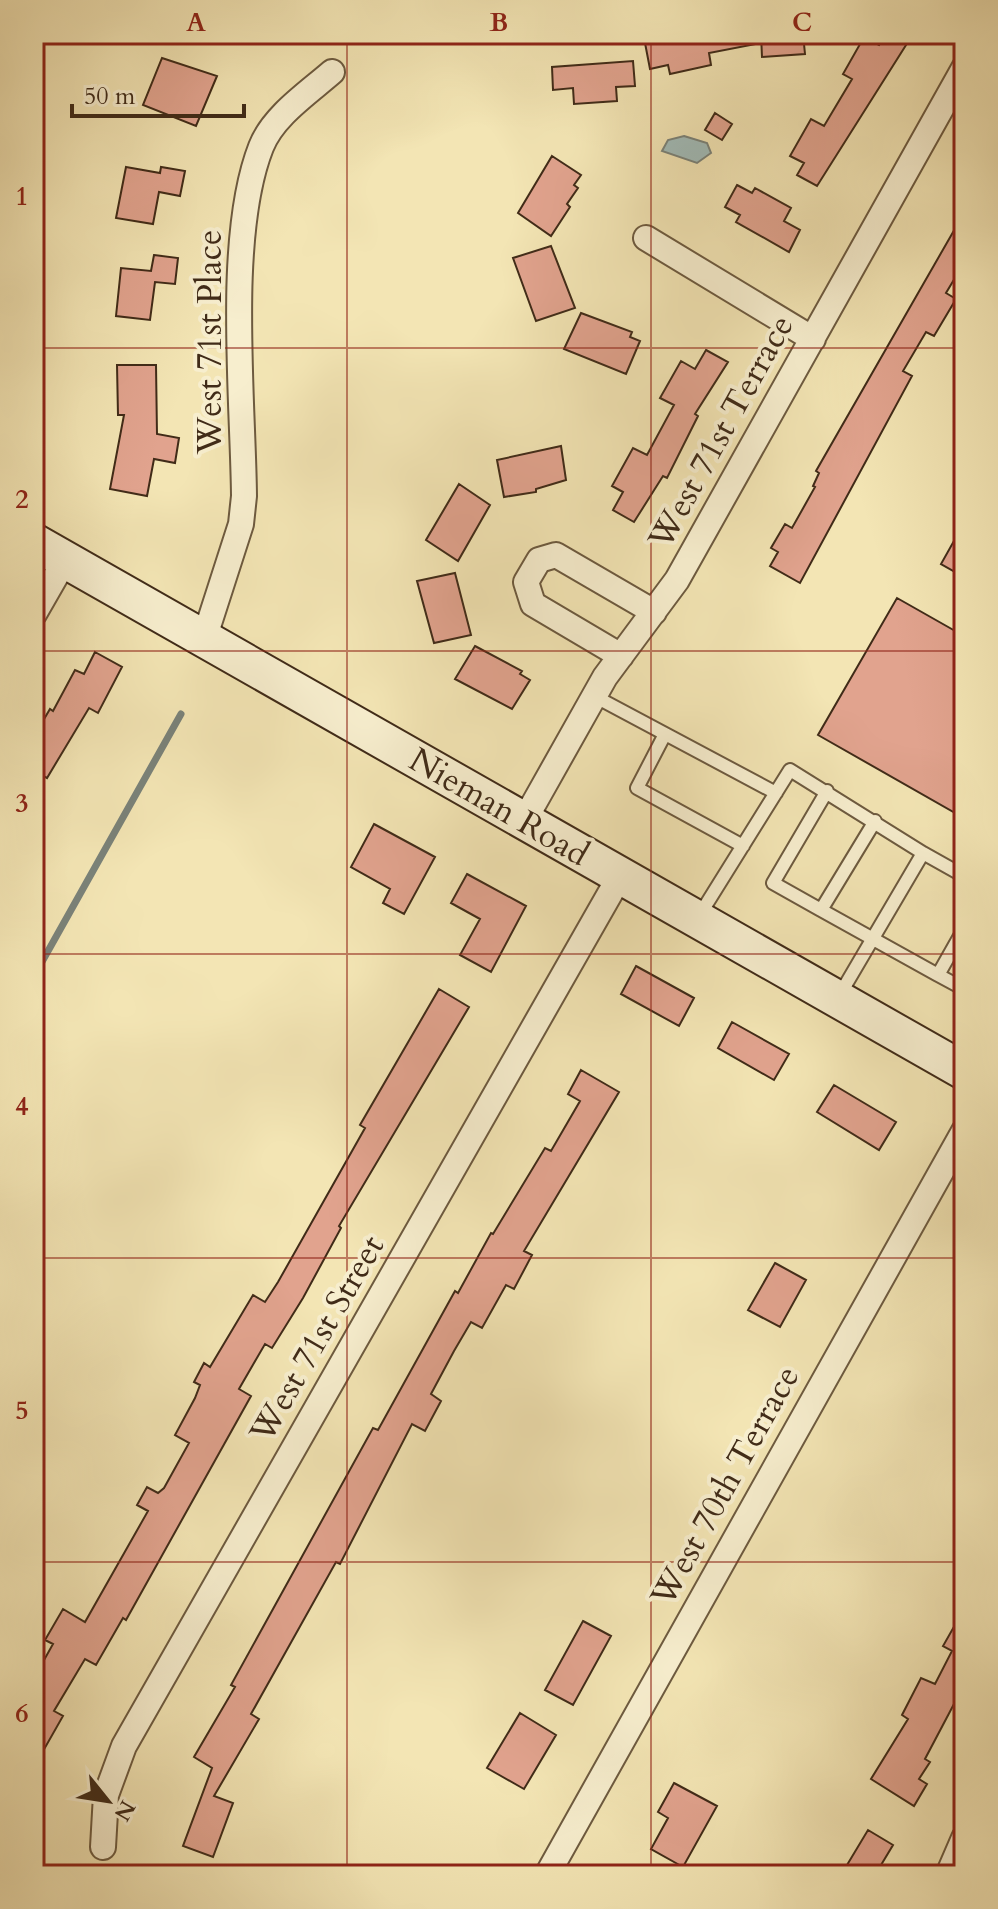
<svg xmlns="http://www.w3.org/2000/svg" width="998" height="1909" font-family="Cardo,serif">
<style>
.water{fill:#a1bcb9;stroke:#7a8279;stroke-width:2}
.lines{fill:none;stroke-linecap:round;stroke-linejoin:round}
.stream{stroke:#7a8279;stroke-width:7}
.building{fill:#e1a38e;stroke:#402b18;stroke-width:2}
.lane-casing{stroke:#6d5a3f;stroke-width:16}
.street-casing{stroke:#6d5a3f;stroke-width:28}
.secondary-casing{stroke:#402b18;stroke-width:40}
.lane{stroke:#f7eece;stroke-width:12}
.street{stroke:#f7eece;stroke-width:24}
.secondary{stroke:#f7eece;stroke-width:36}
.grid{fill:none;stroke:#8f2418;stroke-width:2;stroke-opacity:0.55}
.labels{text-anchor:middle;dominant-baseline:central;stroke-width:8;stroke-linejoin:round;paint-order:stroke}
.street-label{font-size:34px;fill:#402b18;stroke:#f7eece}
.neatline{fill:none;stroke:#8f2418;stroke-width:3}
.grid-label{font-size:26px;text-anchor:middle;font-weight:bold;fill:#8f2418}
</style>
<rect width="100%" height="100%" fill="#f3e5b4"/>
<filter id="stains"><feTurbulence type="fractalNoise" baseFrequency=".0025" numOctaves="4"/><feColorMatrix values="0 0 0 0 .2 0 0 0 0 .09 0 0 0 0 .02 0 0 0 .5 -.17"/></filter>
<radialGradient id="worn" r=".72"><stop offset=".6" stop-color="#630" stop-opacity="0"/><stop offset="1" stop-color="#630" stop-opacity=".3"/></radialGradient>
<path class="water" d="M 684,136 L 707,143 L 711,153 L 697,163 L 662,151 L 668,140 Z"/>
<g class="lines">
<path class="stream" d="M 34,976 L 181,714"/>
</g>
<path class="building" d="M 687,34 L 760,34 L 761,43 L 709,53 L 711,65 L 670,74 L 668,65 L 650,69 L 645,43 Z
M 761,34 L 803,34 L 805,54 L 762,57 Z
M 886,34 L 913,34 L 817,186 L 797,175 L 804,163 L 790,156 L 811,119 L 824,126 L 852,79 L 843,74 L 864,37 L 879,45 Z
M 162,58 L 217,76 L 196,126 L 143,105 Z
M 633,61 L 635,86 L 616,87 L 617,101 L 574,104 L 573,88 L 553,90 L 552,67 Z
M 715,113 L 732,124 L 722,140 L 705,130 Z
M 552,156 L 581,175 L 574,185 L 578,188 L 567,204 L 570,207 L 551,236 L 518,213 Z
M 126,167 L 160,173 L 161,167 L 185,171 L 180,196 L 159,192 L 153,224 L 116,218 Z
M 737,185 L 752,193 L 755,188 L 791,208 L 784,221 L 800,230 L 789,252 L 736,222 L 740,215 L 725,207 Z
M 964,213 L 964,263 L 946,293 L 956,299 L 934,336 L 926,332 L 903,371 L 912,376 L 800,583 L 770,566 L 778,552 L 771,548 L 785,524 L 792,528 L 815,487 L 813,486 L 819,473 L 816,471 Z
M 551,246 L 575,308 L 536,321 L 513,258 Z
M 154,255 L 178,258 L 175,284 L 155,282 L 150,320 L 116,316 L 121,268 L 151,271 Z
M 581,313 L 632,332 L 630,337 L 640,341 L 626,374 L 564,349 Z
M 706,350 L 728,362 L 695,414 L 698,416 L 667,478 L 663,476 L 634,522 L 613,510 L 623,492 L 612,486 L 633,448 L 647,455 L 674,405 L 660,398 L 681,361 L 695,369 Z
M 117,365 L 156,365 L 157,434 L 179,438 L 175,463 L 154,459 L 147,496 L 110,489 L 124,415 L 118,415 Z
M 561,446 L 566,480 L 536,489 L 536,492 L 504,497 L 497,460 Z
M 459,484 L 490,505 L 458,561 L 426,540 Z
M 964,523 L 964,577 L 941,564 Z
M 455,573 L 471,635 L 434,643 L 417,581 Z
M 897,598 L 964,636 L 964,818 L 818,735 Z
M 475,646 L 522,671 L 520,674 L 530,680 L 512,709 L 455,679 Z
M 95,652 L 122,667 L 98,713 L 89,708 L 47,778 L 34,770 L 34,736 L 50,709 L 53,711 L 75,670 L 84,674 Z
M 374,824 L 435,857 L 404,914 L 383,903 L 390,889 L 351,867 Z
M 467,874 L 526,906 L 491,972 L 460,955 L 480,919 L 451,903 Z
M 636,966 L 694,998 L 679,1026 L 621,994 Z
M 439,989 L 469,1007 L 339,1226 L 341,1228 L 303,1298 L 272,1348 L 265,1344 L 239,1389 L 251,1396 L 126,1620 L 123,1618 L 96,1665 L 85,1659 L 54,1711 L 63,1716 L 34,1767 L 34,1678 L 53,1644 L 45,1640 L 63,1609 L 85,1622 L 148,1511 L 137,1505 L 147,1487 L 158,1493 L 164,1488 L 189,1443 L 175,1435 L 195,1398 L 200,1385 L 194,1382 L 204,1363 L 210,1367 L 253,1295 L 265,1302 L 278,1282 L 365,1128 L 360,1125 Z
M 732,1022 L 789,1054 L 774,1080 L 718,1048 Z
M 581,1070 L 619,1092 L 524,1251 L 532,1255 L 514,1289 L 506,1285 L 482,1328 L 471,1322 L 454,1351 L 431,1394 L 441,1401 L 425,1431 L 412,1424 L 340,1564 L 336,1562 L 251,1714 L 259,1719 L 214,1796 L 233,1803 L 213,1857 L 183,1846 L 212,1768 L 194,1757 L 235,1687 L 231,1685 L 373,1428 L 378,1430 L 455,1291 L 458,1293 L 491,1233 L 493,1234 L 545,1148 L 551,1151 L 580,1101 L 568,1094 Z
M 834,1085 L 896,1122 L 879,1150 L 817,1112 Z
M 775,1263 L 806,1280 L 780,1327 L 748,1310 Z
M 964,1609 L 964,1685 L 925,1759 L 930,1762 L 919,1779 L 927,1784 L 914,1806 L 871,1779 L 908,1719 L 902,1715 L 921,1678 L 935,1684 L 952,1651 L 943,1646 Z
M 583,1621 L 611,1636 L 573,1705 L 545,1690 Z
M 520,1713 L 556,1735 L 524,1789 L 487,1768 Z
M 674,1783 L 717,1806 L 683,1867 L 651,1849 L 668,1818 L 658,1812 Z
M 868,1830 L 893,1845 L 875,1875 L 841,1875 Z"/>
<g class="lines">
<defs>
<path id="lane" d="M 594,696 L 776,793
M 665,734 L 637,788 L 743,846
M 827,791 L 773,883 L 821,910 L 875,821
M 923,853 L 964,876
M 821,910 L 938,975 L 964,929
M 699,916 L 790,770 L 923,853 L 839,996
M 938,975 L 964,989"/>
<path id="street" d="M 646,238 L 813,339
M 34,614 L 65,560
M 204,639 L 241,524 L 244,496 C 243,398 226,236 261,147 C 273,116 308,93 332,72
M 621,656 L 533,604 L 526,582 L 539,560 L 556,555 L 654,612
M 524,821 L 605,677 L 677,580 L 964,68
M 103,1847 L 106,1795 L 124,1746 L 620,876
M 547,1875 L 964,1131
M 948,1875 L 964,1838"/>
<path id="secondary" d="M 34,542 L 964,1071"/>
</defs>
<use href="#lane" class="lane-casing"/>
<use href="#street" class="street-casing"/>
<use href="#secondary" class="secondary-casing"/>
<use href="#lane" class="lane"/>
<use href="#street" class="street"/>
<use href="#secondary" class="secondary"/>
</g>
<path class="grid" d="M 347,34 L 347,1875M 651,34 L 651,1875M 34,348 L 964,348M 34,651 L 964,651M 34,954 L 964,954M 34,1258 L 964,1258M 34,1562 L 964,1562"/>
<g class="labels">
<g class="street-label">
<text transform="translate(210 342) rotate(-90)">West 71st Place</text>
<text transform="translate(721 432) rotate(-61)">West 71st Terrace</text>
<text transform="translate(499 807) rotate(30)">Nieman Road</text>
<text transform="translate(317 1339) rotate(-60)">West 71st Street</text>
<text transform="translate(725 1486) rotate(-61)">West 70th Terrace</text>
</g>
</g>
<rect width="998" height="1909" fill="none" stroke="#f3e5b4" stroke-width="88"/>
<g transform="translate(108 1801) rotate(120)" stroke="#f7eece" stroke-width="6" paint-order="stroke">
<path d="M0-6L14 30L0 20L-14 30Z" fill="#402b18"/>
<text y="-12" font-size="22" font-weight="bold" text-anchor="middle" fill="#402b18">N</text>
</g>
<path d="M72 104v12h172v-12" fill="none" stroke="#402b18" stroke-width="4"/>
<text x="84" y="104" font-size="24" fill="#402b18" stroke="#f7eece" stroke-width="6" paint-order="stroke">50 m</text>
<rect x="44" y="44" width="910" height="1821" class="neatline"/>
<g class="grid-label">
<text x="196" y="31">A</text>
<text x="499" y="31">B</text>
<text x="802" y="31">C</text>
<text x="22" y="205">1</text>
<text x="22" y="508">2</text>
<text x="22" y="812">3</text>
<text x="22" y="1115">4</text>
<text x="22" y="1419">5</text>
<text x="22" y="1722">6</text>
</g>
<rect width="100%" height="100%" filter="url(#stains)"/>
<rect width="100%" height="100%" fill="url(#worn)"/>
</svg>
